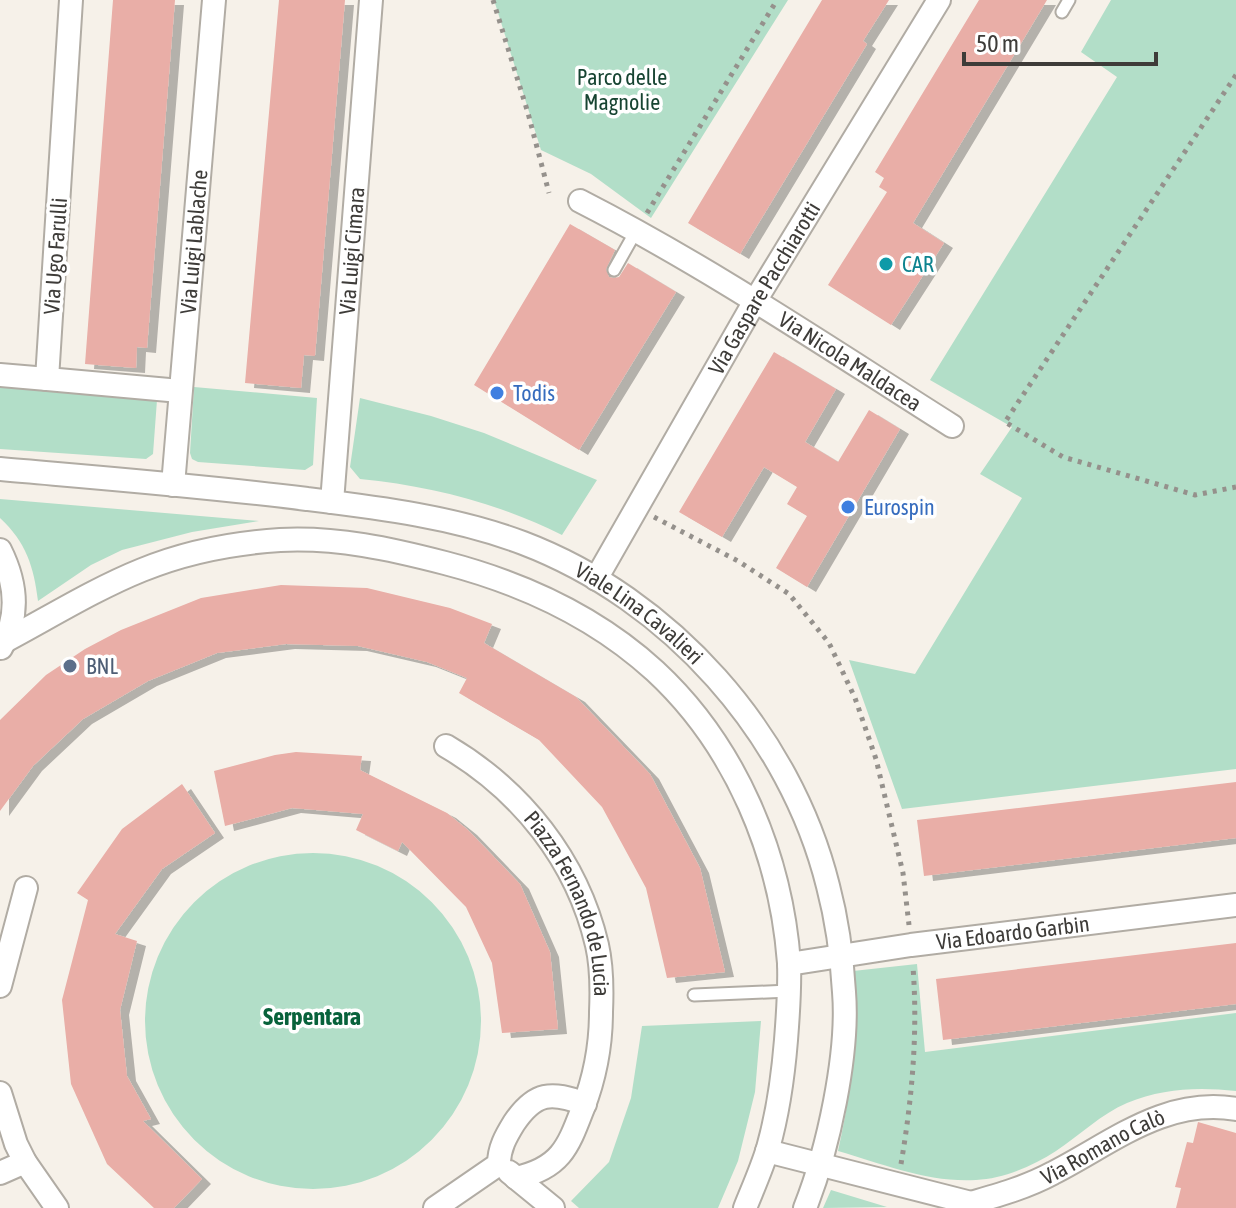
<svg xmlns="http://www.w3.org/2000/svg" width="1236" height="1208" font-family="'Asap Condensed',sans-serif">
<style>
.green{fill:#b2dec8}
.building{fill:#e9aea7;filter:url(#shadow)}
.lines{fill:none;stroke-linecap:round;stroke-linejoin:round}
.lane-casing{stroke:#b1aca4;stroke-width:15}
.street-casing{stroke:#b1aca4;stroke-width:26}
.path{stroke:#95918c;stroke-width:5;stroke-dasharray:4 6;stroke-linecap:butt}
.lane{stroke:#fff;stroke-width:11}
.street{stroke:#fff;stroke-width:22}
.culture-dot{fill:#0f9aa8;stroke:#fff;stroke-width:3}
.shop-dot{fill:#3f7fe0;stroke:#fff;stroke-width:3}
.service-dot{fill:#5c6f8a;stroke:#fff;stroke-width:3}
.labels{text-anchor:middle;dominant-baseline:central;stroke-width:7;stroke-linejoin:round;paint-order:stroke}
.park-label{font-size:22px;fill:#174432;stroke:#fff}
.street-label{font-size:22px;fill:#3e3c39;stroke:#fff}
.culture-label{font-size:22px;fill:#0d838f;stroke:#fff;text-anchor:start}
.shop-label{font-size:22px;fill:#366cbe;stroke:#fff;text-anchor:start}
.service-label{font-size:22px;fill:#4e5e75;stroke:#fff;text-anchor:start}
.neighbourhood-label{font-size:24px;font-weight:bold;fill:#08623b;stroke:#fff}
</style>
<defs>
<filter id="shadow"><feDropShadow dx="9" dy="5" stdDeviation="0" flood-color="#0004"/></filter>
</defs>
<rect width="100%" height="100%" fill="#f6f1e9"/>
<path class="green" d="M 494,0 L 788,0 L 651,218 L 591,174 L 541,150 Z
M 1111,0 L 1236,0 L 1236,769 L 902,809 L 849,660 L 915,674 L 1022,498 L 980,474 L 1012,427 L 930,380 L 1117,77 L 1081,52 Z
M 0,385 L 157,400 L 153,454 L 146,459 L 0,449 Z
M 194,387 L 317,398 L 313,465 L 305,470 L 198,462 L 192,459 L 190,453 Z
M 360,398 L 431,416 L 484,433 L 597,480 L 562,535 C 498,503 431,486 360,479 L 350,467 Z
M 0,499 L 259,521 L 192,532 L 122,550 L 91,565 L 38,601 C 34,567 26,542 0,518 Z
M145 1021a168 168 0 1 1 336 0a168 168 0 1 1-336 0Z
M 917,964 L 925,1052 L 1236,1013 L 1236,1091 C 1199,1087 1163,1088 1127,1103 C 1101,1114 1080,1135 1056,1151 C 1033,1166 1003,1179 976,1180 C 929,1183 883,1164 838,1151 C 852,1090 857,1034 853,971 Z
M 761,1021 L 755,1092 L 738,1161 L 718,1208 L 579,1208 L 571,1201 L 609,1162 L 631,1098 L 642,1026 Z
M 831,1190 L 887,1207 L 823,1208 Z"/>
<path class="building" d="M 113,0 L 175,0 L 147,348 L 137,347 L 136,368 L 85,364 Z
M 279,0 L 345,0 L 315,356 L 304,355 L 301,388 L 245,383 Z
M 822,0 L 889,0 L 863,41 L 867,44 L 740,254 L 688,223 Z
M 979,0 L 1047,0 L 913,223 L 944,243 L 891,325 L 828,285 L 887,192 L 879,187 L 884,178 L 875,172 Z
M 570,224 L 615,250 L 606,269 L 609,277 L 613,278 L 619,277 L 628,263 L 676,292 L 579,450 L 474,385 Z
M 774,352 L 836,389 L 805,442 L 838,462 L 869,410 L 900,429 L 807,587 L 776,568 L 807,516 L 787,504 L 797,487 L 764,467 L 722,537 L 679,512 Z
M 281,585 L 367,588 L 450,608 L 492,624 L 484,643 L 576,697 L 650,774 L 700,868 L 725,972 L 667,978 L 646,888 L 602,807 L 539,740 L 459,693 L 467,678 L 427,662 L 358,646 L 286,644 L 217,653 L 148,681 L 83,719 L 33,766 L 0,811 L 0,720 L 46,675 L 85,649 L 121,630 L 201,598 Z
M 296,752 L 362,756 L 360,770 L 447,813 L 468,830 L 520,884 L 550,952 L 558,1029 L 502,1033 L 492,963 L 466,907 L 402,842 L 398,851 L 356,830 L 363,814 L 292,808 L 225,826 L 214,771 L 275,755 Z
M 1236,782 L 1236,838 L 924,876 L 917,820 Z
M 182,784 L 215,833 L 162,869 L 115,934 L 137,941 L 120,1010 L 127,1076 L 151,1119 L 143,1121 L 202,1179 L 174,1208 L 154,1208 L 107,1164 L 71,1084 L 62,1000 L 88,900 L 77,893 L 122,829 Z
M 1236,943 L 1236,1004 L 943,1040 L 936,979 Z
M 1198,1122 L 1236,1133 L 1236,1208 L 1176,1208 L 1181,1188 L 1175,1187 L 1187,1142 L 1193,1143 Z"/>
<g class="lines">
<defs>
<path id="lane" d="M 1062,12 L 1069,0
M 614,270 L 636,231
M 694,995 L 789,991"/>
<g id="street">
<path d="M 71,0 L 47,379 L 180,391"/>
<path id="s1" d="M 580,201 C 709,267 830,349 952,426"/>
<path d="M 0,375 L 47,379"/>
<path id="s2" d="M 0,469 C 102,478 205,486 307,499 C 380,508 454,517 523,543 C 670,599 790,733 828,886 C 837,920 842,957 844,992 C 849,1054 828,1150 805,1208"/>
<path id="s3" d="M 173,485 L 214,0"/>
<path id="s4" d="M 332,502 L 371,0"/>
<path d="M 0,550 C 16,582 20,616 1,648"/>
<path id="s5" d="M 596,579 L 755,301 L 939,0"/>
<path d="M 5,641 C 50,617 95,589 142,570 C 186,552 233,543 280,540 C 337,537 391,549 445,563 C 522,583 596,617 655,671 C 736,746 781,855 789,963 C 790,989 788,1015 786,1040 C 783,1077 778,1113 768,1148 C 762,1168 753,1188 745,1208"/>
<path id="s6" d="M 446,746 C 521,790 577,860 597,945 C 602,967 602,990 601,1012 C 601,1045 595,1077 583,1108 C 568,1147 561,1168 516,1178"/>
<path id="s7" d="M 789,964 L 911,945 L 1236,905"/>
<path d="M 0,986 L 26,888"/>
<path d="M 0,1093 L 16,1144 L 25,1162 L 57,1208"/>
<path d="M 767,1151 L 971,1203 L 977,1208"/>
<path d="M 509,1172 L 553,1208"/>
<path d="M 0,1173 L 25,1162"/>
<path id="s8" d="M 971,1203 C 999,1195 1027,1187 1053,1173 C 1112,1143 1165,1097 1236,1109"/>
<path d="M 435,1208 L 499,1164 C 499,1148 506,1136 514,1123 C 535,1092 551,1091 585,1104"/>
</g>
</defs>
<use href="#lane" class="lane-casing"/>
<use href="#street" class="street-casing"/>
<path class="path" d="M 493,0 L 528,113 L 549,193
M 1236,75 L 1005,422 L 1063,457 L 1195,495 L 1236,487
M 647,213 L 777,0
M 654,517 L 738,561 L 789,594 L 829,643 L 855,698 L 876,759 L 903,873 L 909,925
M 901,1164 C 912,1099 918,1033 913,967"/>
<use href="#lane" class="lane"/>
<use href="#street" class="street"/>
</g>
<circle class="culture-dot" cx="886" cy="264" r="8"/>
<g class="shop-dot">
<circle cx="497" cy="393" r="8"/>
<circle cx="848" cy="507" r="8"/>
</g>
<circle class="service-dot" cx="70" cy="666" r="8"/>
<g class="labels">
<g class="park-label">
<text x="622" y="77">Parco delle<tspan x="622" dy="25">Magnolie</tspan></text>
</g>
<g class="street-label">
<text stroke="none"><textPath href="#s3" startOffset="244">Via Luigi Lablache</textPath></text>
<text stroke="none"><textPath href="#s4" startOffset="252">Via Luigi Cimara</textPath></text>
<text transform="translate(55 256) rotate(-86)">Via Ugo Farulli</text>
<text stroke="none"><textPath href="#s5" startOffset="336">Via Gaspare Pacchiarotti</textPath></text>
<text stroke="none"><textPath href="#s1" startOffset="314">Via Nicola Maldacea</textPath></text>
<text stroke="none"><textPath href="#s2" startOffset="666">Viale Lina Cavalieri</textPath></text>
<text stroke="none"><textPath href="#s6" startOffset="208">Piazza Fernando de Lucia</textPath></text>
<text stroke="none"><textPath href="#s7" startOffset="226">Via Edoardo Garbin</textPath></text>
<text stroke="none"><textPath href="#s8" startOffset="144">Via Romano Calò</textPath></text>
</g>
<g class="culture-label">
<text x="902" y="264">CAR</text>
</g>
<g class="shop-label">
<text x="513" y="393">Todis</text>
<text x="864" y="507">Eurospin</text>
</g>
<g class="service-label">
<text x="86" y="666">BNL</text>
</g>
<g class="neighbourhood-label">
<text x="312" y="1016">Serpentara</text>
</g>
</g>
<path d="M964 52v12h192v-12" fill="none" stroke="#3e3c39" stroke-width="4"/>
<text x="976" y="52" font-size="24" fill="#3e3c39" stroke="#ffffff" stroke-width="6" paint-order="stroke">50 m</text>
</svg>
